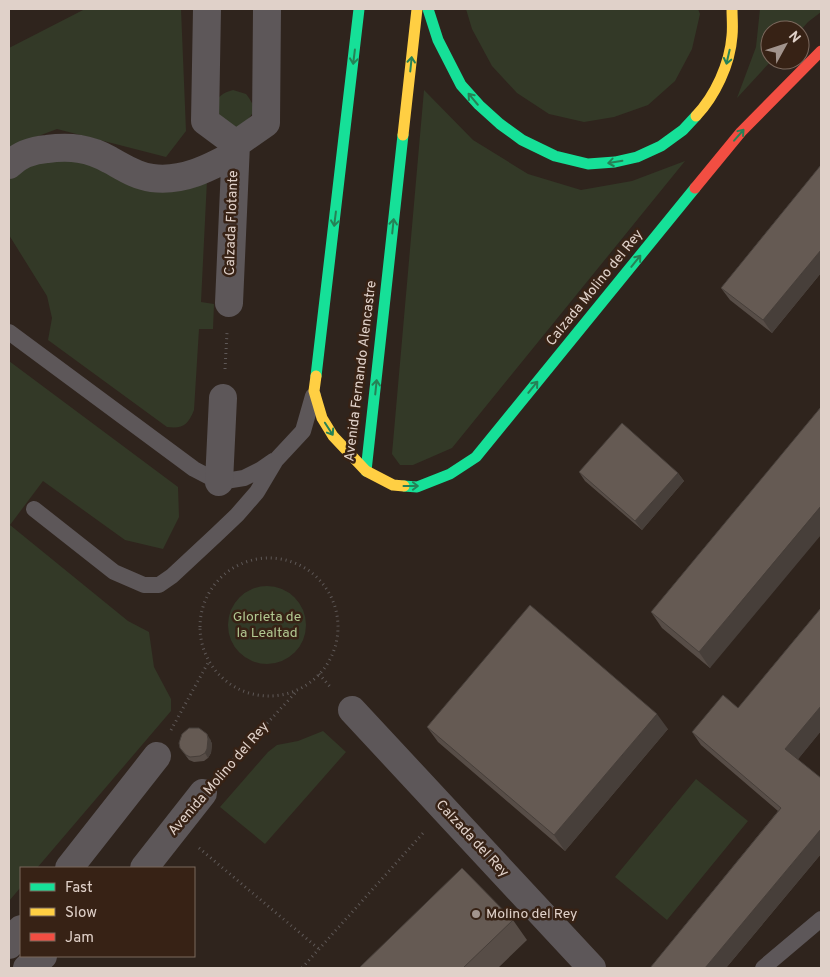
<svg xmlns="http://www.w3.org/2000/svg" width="830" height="977" font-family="Overpass,sans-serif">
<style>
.green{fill:#333927}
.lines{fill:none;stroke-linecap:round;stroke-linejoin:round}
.path{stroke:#5f5958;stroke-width:3;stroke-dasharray:1 4;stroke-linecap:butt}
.lane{stroke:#5d5759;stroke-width:16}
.street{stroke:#5d5759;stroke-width:28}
.fast{stroke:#16e098;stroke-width:11}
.slow{stroke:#ffcf43;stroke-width:11}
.jam{stroke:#f24e42;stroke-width:11}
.wall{fill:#574d47}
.shaded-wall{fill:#473f3a}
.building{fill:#655a53;stroke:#473f3a}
.oneway{stroke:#268156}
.poi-dot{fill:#a2948d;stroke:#372215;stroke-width:2}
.labels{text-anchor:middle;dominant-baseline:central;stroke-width:5;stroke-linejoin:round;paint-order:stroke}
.street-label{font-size:14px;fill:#e0d1c9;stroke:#372215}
.park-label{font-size:14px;fill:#b1c891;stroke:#372215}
.poi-label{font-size:14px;fill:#e0d1c9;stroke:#372215;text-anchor:start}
</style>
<rect width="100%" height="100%" fill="#2f241d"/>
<path class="green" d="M 85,9 L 181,9 L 186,131 L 166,157 L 57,129 L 9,147 L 9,48 Z
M 466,9 L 698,9 L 700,14 L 692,49 L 675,81 L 648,105 L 614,117 L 584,122 L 549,114 L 517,93 L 492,66 L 472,29 Z
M 760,9 L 821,9 L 821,12 L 808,22 L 800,31 L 770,30 L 770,60 L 772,60 L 737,98 L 756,47 Z
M 233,90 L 246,94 C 260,111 252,116 238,128 L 221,124 C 220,119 216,112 215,107 C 215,97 225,92 233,90 Z
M 424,90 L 473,140 L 528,174 L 581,190 L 632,181 L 685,161 L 452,448 L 413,465 L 400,465 L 392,454 Z
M 65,156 L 207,180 L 201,302 L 214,304 L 213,329 L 199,329 L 194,410 C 188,425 183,429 167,427 L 48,340 L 52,318 L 47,296 L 9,235 L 9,177 L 26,164 Z
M 9,361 L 178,487 L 179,517 L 163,549 L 125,540 L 43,481 L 10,525 L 128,621 L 149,632 L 154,667 L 171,699 L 171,711 L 37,868 L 21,868 L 21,887 L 9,901 Z
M228 625a39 39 0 1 1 78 0a39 39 0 1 1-78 0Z
M 323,731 L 346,752 L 265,844 L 220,807 L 268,752 L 277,745 L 298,741 Z
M 696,779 L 748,821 L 667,920 L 615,877 Z"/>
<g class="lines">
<path class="path" d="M 225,369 L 227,333
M200 627a69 69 0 1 1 138 0a69 69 0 1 1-138 0Z
M 319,674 L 332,689
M 171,730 L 209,661
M 223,771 L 297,691
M 199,848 L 319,949
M 302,968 L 424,832"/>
<path class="lane" d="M 9,332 L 194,469 L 219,482 L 244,478 L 260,470 L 273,461
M 34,509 L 114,572 L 144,585 L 159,585 L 172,576 L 216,535 L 237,515 L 257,492 L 276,460 L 303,431 L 313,396
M 763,968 L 821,919"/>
<path class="street" d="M 207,9 L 205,121 L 236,144
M 236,144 L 266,123 L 267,9
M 9,165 C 19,155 33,150 47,149 C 70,146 89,148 110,160 C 123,167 136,176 152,178 C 183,182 209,168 235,154
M 229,303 L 236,144
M 219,482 L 223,398
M 352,710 L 592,968
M 69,868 L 157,756
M 144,868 L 203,793
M 9,945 L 21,929
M 27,968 L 43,956"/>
<path class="fast" d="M 428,9 L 438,40 L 461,85 L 479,105 L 500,124 L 522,140 L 555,156 L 588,164 L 615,162 L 637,157 L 661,146 L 683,130 L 696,116
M 316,376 L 359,9
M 366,471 L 403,135
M 404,486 L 417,487 L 450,474 L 476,457 L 695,188"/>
<path class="slow" d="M 696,116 C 715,96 730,64 732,36 C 733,27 732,18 732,9
M 403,135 L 417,9
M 316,376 L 314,391 L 322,418 L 333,436 L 366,471 L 393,485 L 404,486"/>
<path class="jam" d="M 695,188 L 741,132 L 821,51"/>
</g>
<path class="wall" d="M 821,165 L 821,273 L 772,333 L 730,300 L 721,288 Z
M 821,407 L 710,668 L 662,628 L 651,612 Z
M 579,472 L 678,473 L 684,481 L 642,530 L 585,481 Z
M 821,608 L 821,731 L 798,759 L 821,854 L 726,968 L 650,968 L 778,811 L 701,745 L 692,732 L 738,708 Z
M 427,727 L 668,729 L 565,851 L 438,742 Z
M 210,739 L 212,744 L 211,753 L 208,758 L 204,761 L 194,762 L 189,760 L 180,748 Z
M 513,920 L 527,940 L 498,968 L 359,968 Z"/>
<path class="shaded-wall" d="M 821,250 L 821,273 L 772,333 L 763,320 Z
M 678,473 L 684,481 L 642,530 L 635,521 Z
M 821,506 L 821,535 L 710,668 L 699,652 Z
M 821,706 L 821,731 L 795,763 L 785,749 Z
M 657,714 L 668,729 L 565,851 L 554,835 Z
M 207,734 L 210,739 L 212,744 L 211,753 L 208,758 L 205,753 Z
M 821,829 L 821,854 L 726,968 L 705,968 Z"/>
<path class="building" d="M 821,165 L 821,250 L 763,320 L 721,288 Z
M 821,407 L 821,506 L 699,652 L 651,612 Z
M 622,423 L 678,473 L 635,521 L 579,472 Z
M 530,605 L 657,714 L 554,835 L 427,727 Z
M 821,608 L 821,706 L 785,749 L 821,778 L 821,829 L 705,968 L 650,968 L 781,808 L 692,732 L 723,695 L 738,708 Z
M 189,728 L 199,728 L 207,734 L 208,739 L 207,749 L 205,753 L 200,756 L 190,757 L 186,755 L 180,748 L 179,743 L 182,734 Z
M 462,868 L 513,920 L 463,968 L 359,968 Z"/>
<defs><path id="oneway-shaft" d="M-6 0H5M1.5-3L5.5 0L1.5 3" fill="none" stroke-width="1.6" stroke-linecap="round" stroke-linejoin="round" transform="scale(1.25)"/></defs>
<g class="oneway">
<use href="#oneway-shaft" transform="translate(354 57) rotate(97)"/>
<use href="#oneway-shaft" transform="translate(728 57) rotate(103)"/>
<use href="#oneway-shaft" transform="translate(411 64) rotate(-84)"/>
<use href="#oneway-shaft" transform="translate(473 99) rotate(-130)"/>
<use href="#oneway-shaft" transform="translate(739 135) rotate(-49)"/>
<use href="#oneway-shaft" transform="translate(615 162) rotate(171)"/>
<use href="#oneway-shaft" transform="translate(335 219) rotate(97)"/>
<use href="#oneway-shaft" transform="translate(393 226) rotate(-84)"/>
<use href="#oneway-shaft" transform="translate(636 261) rotate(-51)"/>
<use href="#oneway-shaft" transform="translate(376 387) rotate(-84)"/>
<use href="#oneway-shaft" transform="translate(533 387) rotate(-51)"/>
<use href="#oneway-shaft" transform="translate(329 429) rotate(57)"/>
<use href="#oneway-shaft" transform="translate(411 486)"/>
</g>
<circle class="poi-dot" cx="476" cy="914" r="5"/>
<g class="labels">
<g class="street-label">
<text transform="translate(232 223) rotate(-88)">Calzada Flotante</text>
<text transform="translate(595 288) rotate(-51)">Calzada Molino del Rey</text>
<text transform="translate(361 371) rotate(-83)">Avenida Fernando Alencastre</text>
<text transform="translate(219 779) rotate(-49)">Avenida Molino del Rey</text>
<text transform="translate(472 839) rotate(47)">Calzada del Rey</text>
</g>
<g class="park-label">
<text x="267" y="617">Glorieta de<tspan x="267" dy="16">la Lealtad</tspan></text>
</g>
<g class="poi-label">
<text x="486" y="914">Molino del Rey</text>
</g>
</g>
<rect width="830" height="977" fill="none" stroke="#e0d1c9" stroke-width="20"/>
<rect x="20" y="867" width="175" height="90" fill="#372215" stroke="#7b685d"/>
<rect x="30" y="883" width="25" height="8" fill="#16e098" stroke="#7b685d"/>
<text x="65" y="892" font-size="15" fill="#e0d1c9">Fast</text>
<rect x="30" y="908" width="25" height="8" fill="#ffcf43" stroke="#7b685d"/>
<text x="65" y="917" font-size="15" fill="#e0d1c9">Slow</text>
<rect x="30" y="933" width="25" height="8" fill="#f24e42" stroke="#7b685d"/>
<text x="65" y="942" font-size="15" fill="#e0d1c9">Jam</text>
<g transform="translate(785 45) rotate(50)"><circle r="24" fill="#372215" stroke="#7b685d"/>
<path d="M0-4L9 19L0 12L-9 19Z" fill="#a2948d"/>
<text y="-8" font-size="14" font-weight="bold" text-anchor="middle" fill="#e0d1c9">N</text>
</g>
</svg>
